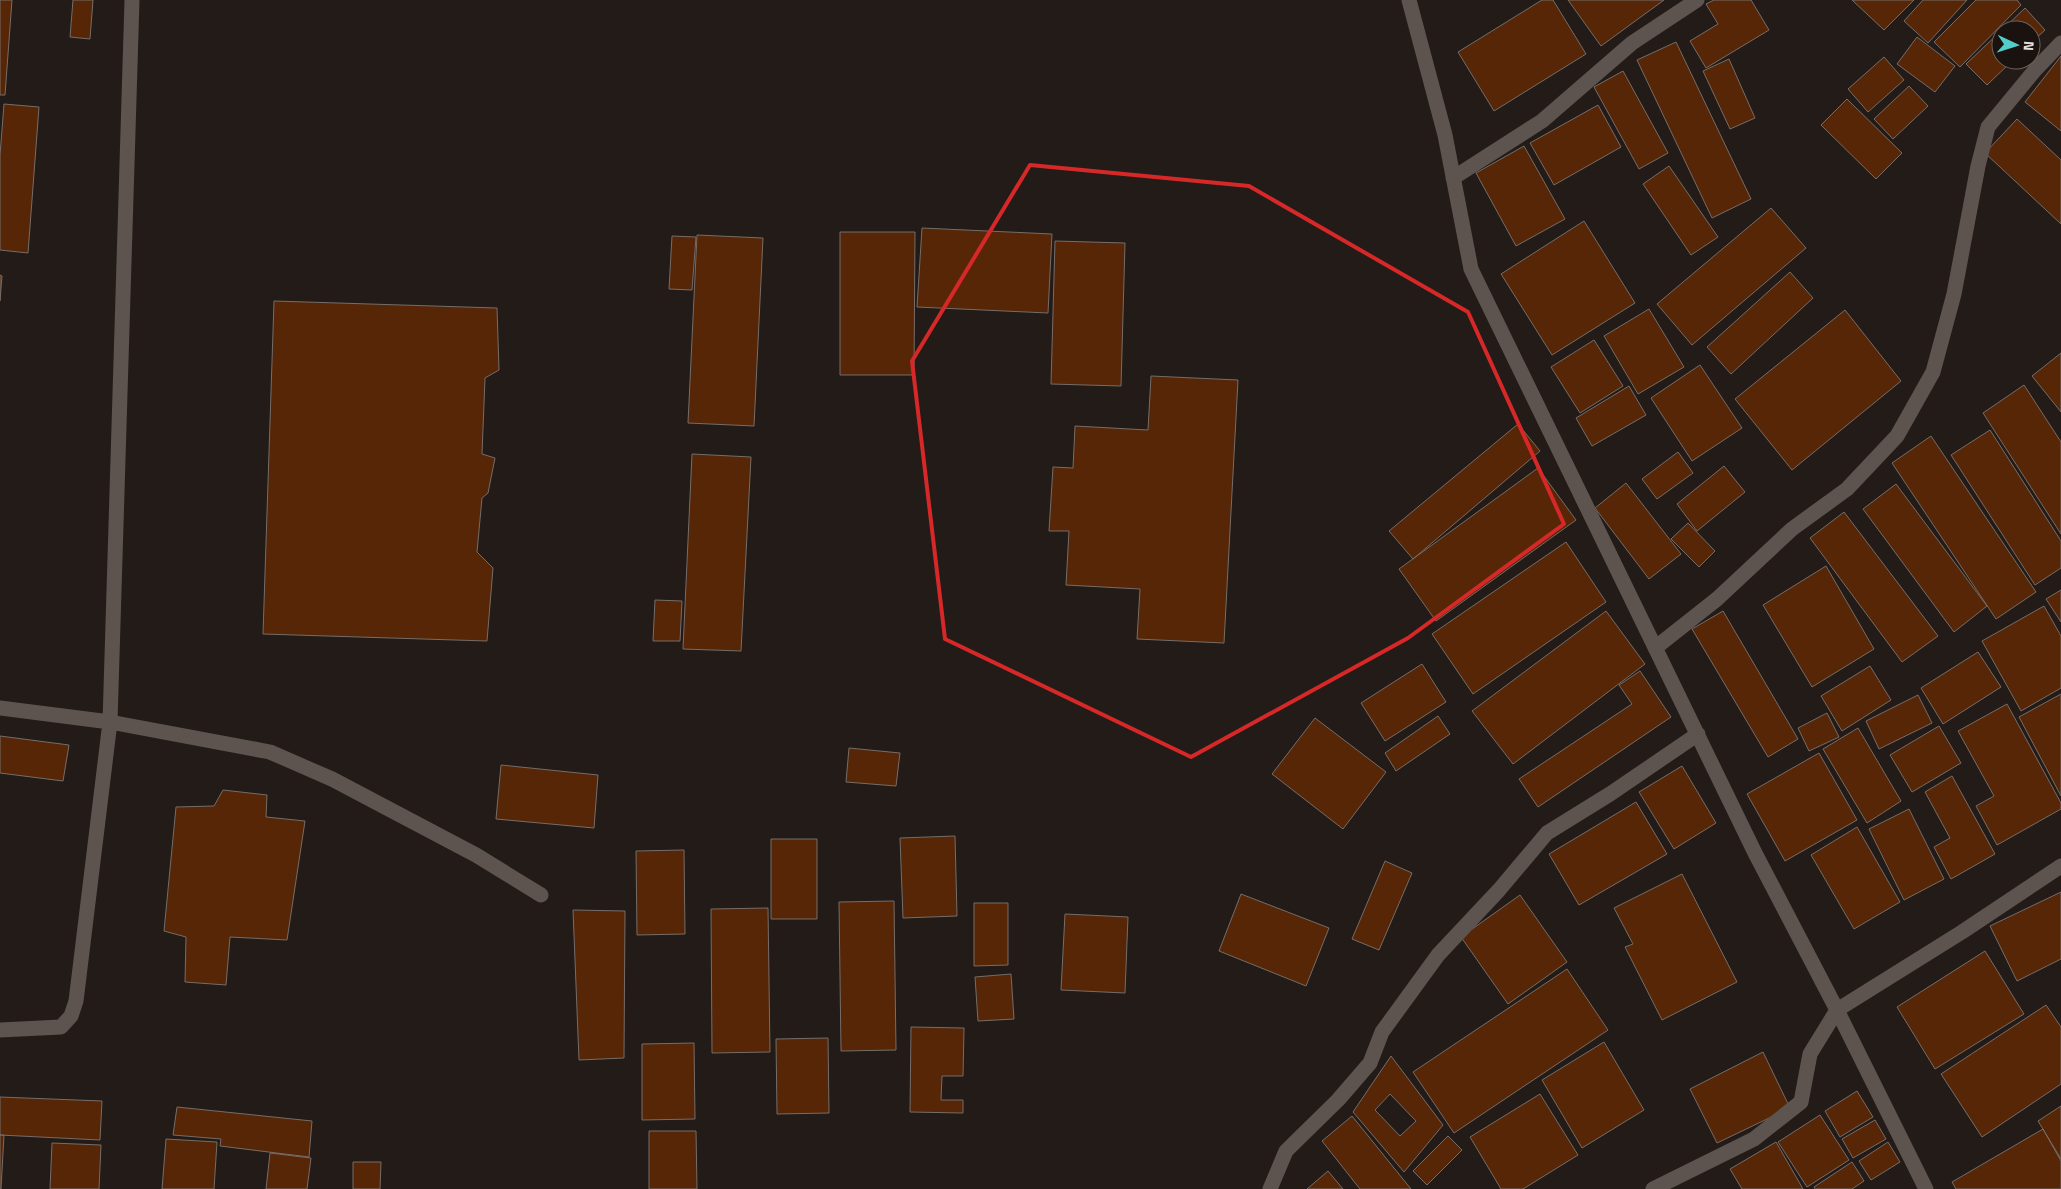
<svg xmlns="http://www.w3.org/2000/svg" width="2061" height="1189" font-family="'Titillium Web',sans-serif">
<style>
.building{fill:#572607;stroke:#766d68;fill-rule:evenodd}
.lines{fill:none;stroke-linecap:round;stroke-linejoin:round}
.minor{stroke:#5d544f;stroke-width:15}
.marked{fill:none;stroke:#d62828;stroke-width:4;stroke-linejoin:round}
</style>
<rect width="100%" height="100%" fill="#221b17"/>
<path class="building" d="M 0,0 L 12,0 L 5,95 L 0,95 Z
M 73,0 L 93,0 L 90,39 L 70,37 Z
M 1542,0 L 1553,0 L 1586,54 L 1494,111 L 1458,52 Z
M 1568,0 L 1664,0 L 1601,46 Z
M 1714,0 L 1751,0 L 1769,30 L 1706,68 L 1690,41 L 1718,24 L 1706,4 Z
M 1852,0 L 1914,0 L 1884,30 Z
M 1923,0 L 1967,0 L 1928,43 L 1904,21 Z
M 1976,0 L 2017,0 L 2021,5 L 1960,67 L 1934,42 Z
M 2025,8 L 2045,30 L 2031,43 L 2031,30 L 2002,30 Z
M 2001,31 L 2001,60 L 2013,60 L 1987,85 L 1966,64 Z
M 1917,37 L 1955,66 L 1935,92 L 1897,64 Z
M 1676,42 L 1751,199 L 1712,218 L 1637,60 Z
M 2061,56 L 2061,131 L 2025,102 Z
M 1884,57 L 1904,80 L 1868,112 L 1848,89 Z
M 1729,59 L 1755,118 L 1730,129 L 1703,71 Z
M 1623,71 L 1668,153 L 1639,169 L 1594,87 Z
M 1909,86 L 1928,106 L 1893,139 L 1874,119 Z
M 1847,99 L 1902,153 L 1876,179 L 1821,125 Z
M 4,104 L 39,107 L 28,253 L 0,250 L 0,155 Z
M 1598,105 L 1621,147 L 1554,185 L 1530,143 Z
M 2017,119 L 2061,160 L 2061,224 L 1985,153 Z
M 1524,146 L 1565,219 L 1516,246 L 1476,173 Z
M 1669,166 L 1718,237 L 1691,255 L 1643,184 Z
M 1771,208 L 1806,248 L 1692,345 L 1657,304 Z
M 1584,221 L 1635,303 L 1552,355 L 1501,274 Z
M 922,228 L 1052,234 L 1048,313 L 917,307 Z
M 840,232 L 915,232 L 914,375 L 840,375 Z
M 697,235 L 763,238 L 754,426 L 688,423 Z
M 672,236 L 696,237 L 692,290 L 669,289 Z
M 1055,241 L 1125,243 L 1121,386 L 1051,384 Z
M 1790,272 L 1813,298 L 1731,374 L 1707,347 Z
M 0,275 L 2,276 L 0,301 Z
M 274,301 L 497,308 L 499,370 L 485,378 L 482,454 L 495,458 L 488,493 L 482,498 L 477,552 L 493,568 L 487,641 L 263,634 Z
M 1649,309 L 1684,367 L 1638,394 L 1604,336 Z
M 1845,310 L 1901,381 L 1792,470 L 1735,399 Z
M 1594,340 L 1623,386 L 1580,413 L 1551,367 Z
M 2061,353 L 2061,412 L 2032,376 Z
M 1700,365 L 1742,428 L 1692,461 L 1651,398 Z
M 1151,376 L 1238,380 L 1224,643 L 1137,639 L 1140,589 L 1066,585 L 1069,531 L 1049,531 L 1053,467 L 1073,468 L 1075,426 L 1148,430 Z
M 2024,385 L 2061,442 L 2061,534 L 1983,413 Z
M 1629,386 L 1646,415 L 1592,446 L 1576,418 Z
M 1518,424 L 1540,451 L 1413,559 L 1389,531 Z
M 1990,430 L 2061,541 L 2061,568 L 2035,585 L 1951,455 Z
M 1931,436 L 2036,592 L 1996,619 L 1892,463 Z
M 1678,452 L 1693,473 L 1657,499 L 1642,479 Z
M 692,454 L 751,457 L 741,651 L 683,649 Z
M 1724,466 L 1745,492 L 1697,531 L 1677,504 Z
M 1538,468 L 1576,520 L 1436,621 L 1399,569 Z
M 1626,483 L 1681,554 L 1649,579 L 1595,508 Z
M 1896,484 L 1987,606 L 1954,632 L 1863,509 Z
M 1844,512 L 1938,636 L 1902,662 L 1810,538 Z
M 1688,523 L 1715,551 L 1699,567 L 1671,539 Z
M 1566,542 L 1606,602 L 1473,694 L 1432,634 Z
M 1826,566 L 1874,649 L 1812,687 L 1763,605 Z
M 2061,590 L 2061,622 L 2046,599 Z
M 655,600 L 682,601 L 680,641 L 653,641 Z
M 2044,606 L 2061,636 L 2061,688 L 2021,711 L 1982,641 Z
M 1606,611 L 1645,664 L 1513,764 L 1472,711 Z
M 1723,611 L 1798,739 L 1768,757 L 1692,629 Z
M 1978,652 L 2001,687 L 1943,724 L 1921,688 Z
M 1422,664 L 1446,702 L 1385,741 L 1361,703 Z
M 1870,666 L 1891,700 L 1842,731 L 1821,696 Z
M 1640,671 L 1671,717 L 1538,807 L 1519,779 L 1632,704 L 1619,685 Z
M 2061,694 L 2061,796 L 2019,717 Z
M 1918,695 L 1932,723 L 1879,749 L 1866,721 Z
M 2007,704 L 2061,803 L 2061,809 L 1997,845 L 1976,806 L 1994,796 L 1958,731 Z
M 1827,713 L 1839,737 L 1809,751 L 1798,728 Z
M 1438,716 L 1450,734 L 1396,771 L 1385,753 Z
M 1315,718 L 1386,772 L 1343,829 L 1272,774 Z
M 1939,726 L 1961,763 L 1912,792 L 1890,755 Z
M 1858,728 L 1901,801 L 1867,823 L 1823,749 Z
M 0,736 L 69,745 L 63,781 L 0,773 Z
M 849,748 L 900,753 L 896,786 L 846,782 Z
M 1819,753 L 1857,820 L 1785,861 L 1747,794 Z
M 501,765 L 598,775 L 594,828 L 496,819 Z
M 1682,766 L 1716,823 L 1674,849 L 1639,792 Z
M 1952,776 L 1995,854 L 1951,879 L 1934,847 L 1950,838 L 1925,792 Z
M 223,790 L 267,795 L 266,817 L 305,821 L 287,940 L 230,937 L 226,985 L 185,982 L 186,937 L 164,931 L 176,807 L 214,806 Z
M 1636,802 L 1667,854 L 1579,905 L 1549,854 Z
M 1909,809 L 1944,879 L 1904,900 L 1869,829 Z
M 1857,827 L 1900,902 L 1854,929 L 1811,855 Z
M 955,836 L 957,916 L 903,918 L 900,838 Z
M 771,839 L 817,839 L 817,919 L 771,919 Z
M 684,850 L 685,934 L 637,935 L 636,851 Z
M 1385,861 L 1412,873 L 1379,950 L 1352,939 Z
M 1682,874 L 1737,982 L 1662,1020 L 1625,947 L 1633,944 L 1614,908 Z
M 2061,892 L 2061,959 L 2017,981 L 1990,926 Z
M 1241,894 L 1329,928 L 1306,986 L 1219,951 Z
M 1520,895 L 1567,962 L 1508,1004 L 1461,937 Z
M 894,901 L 896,1050 L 841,1051 L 839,902 Z
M 974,903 L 1008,903 L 1008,965 L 974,966 Z
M 768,908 L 770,1052 L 712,1053 L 711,909 Z
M 573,910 L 625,911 L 624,1058 L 579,1060 Z
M 1065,914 L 1128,917 L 1125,993 L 1061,990 Z
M 1985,951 L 2024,1014 L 1935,1069 L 1897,1007 Z
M 1567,969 L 1608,1030 L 1454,1133 L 1413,1072 Z
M 1011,974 L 1014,1019 L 978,1021 L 975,977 Z
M 2046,1005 L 2061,1027 L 2061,1084 L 1982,1137 L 1941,1074 Z
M 911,1027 L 964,1028 L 963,1076 L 942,1076 L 941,1100 L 963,1100 L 963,1113 L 910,1112 Z
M 828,1038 L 829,1113 L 777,1114 L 776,1039 Z
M 1604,1042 L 1644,1110 L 1582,1148 L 1542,1080 Z
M 694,1043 L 695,1119 L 642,1120 L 642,1044 Z
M 1763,1052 L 1790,1108 L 1717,1143 L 1690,1089 Z
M 1391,1056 L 1443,1125 L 1404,1172 L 1353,1112 ZM 1390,1094 L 1416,1121 L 1400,1136 L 1375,1110 Z
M 1857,1091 L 1873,1117 L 1840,1137 L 1825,1111 Z
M 1540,1094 L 1578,1155 L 1523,1189 L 1501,1189 L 1470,1137 Z
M 0,1097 L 102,1101 L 100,1140 L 0,1135 Z
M 2061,1106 L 2061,1159 L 2038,1121 Z
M 177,1107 L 312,1121 L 309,1157 L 220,1146 L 221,1139 L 173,1135 Z
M 1820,1115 L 1849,1160 L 1807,1187 L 1778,1142 Z
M 1352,1116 L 1411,1189 L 1360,1189 L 1322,1141 Z
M 1875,1120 L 1886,1139 L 1853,1158 L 1842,1139 Z
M 2043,1129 L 2061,1161 L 2061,1189 L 1956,1189 L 1952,1182 Z
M 649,1131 L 696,1131 L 697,1189 L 649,1189 Z
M 0,1135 L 4,1135 L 1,1189 L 0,1189 Z
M 1448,1136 L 1462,1150 L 1427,1185 L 1413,1171 Z
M 166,1139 L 217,1142 L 214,1189 L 162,1189 Z
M 1776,1142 L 1803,1189 L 1742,1189 L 1730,1169 Z
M 1888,1142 L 1900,1162 L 1871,1180 L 1859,1161 Z
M 52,1143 L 101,1145 L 99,1189 L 50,1189 Z
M 270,1153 L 311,1158 L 307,1189 L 266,1189 Z
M 353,1162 L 381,1162 L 380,1189 L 353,1189 Z
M 1852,1162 L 1864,1181 L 1852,1189 L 1815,1189 L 1814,1187 Z
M 1328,1171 L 1343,1189 L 1307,1189 Z"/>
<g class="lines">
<path class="minor" d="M 1409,0 L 1445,135 L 1471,269 L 1755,853 L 1837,1010 L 1926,1189
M 1453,178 L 1542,121 L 1632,43 L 1697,0
M 1655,648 L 1717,599 L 1792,529 L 1847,489 L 1897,436 L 1933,372 L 1954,294 L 1978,166 L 1988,127 L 2035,70 L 2061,43
M 0,708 L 110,722 L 270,752 L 332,779 L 476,855 L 541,895
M 0,1030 L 61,1027 L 71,1016 L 76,1001 L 110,722 L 132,0
M 1270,1189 L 1286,1151 L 1338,1100 L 1370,1063 L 1382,1032 L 1438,955 L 1499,890 L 1547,833 L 1610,794 L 1698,734
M 1653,1189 L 1754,1139 L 1801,1102 L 1810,1054 L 1837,1010 L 1962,932 L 2061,866"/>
</g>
<path class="marked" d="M 1030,165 L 1249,186 L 1468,312 L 1564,524 L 1408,638 L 1191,757 L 945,639 L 912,361 Z"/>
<g transform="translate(2016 45) rotate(94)"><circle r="24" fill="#19120e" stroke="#6b6461"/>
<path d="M0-4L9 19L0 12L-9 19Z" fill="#53cdc9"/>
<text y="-8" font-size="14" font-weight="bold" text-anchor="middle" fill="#e5e0dd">N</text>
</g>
</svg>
